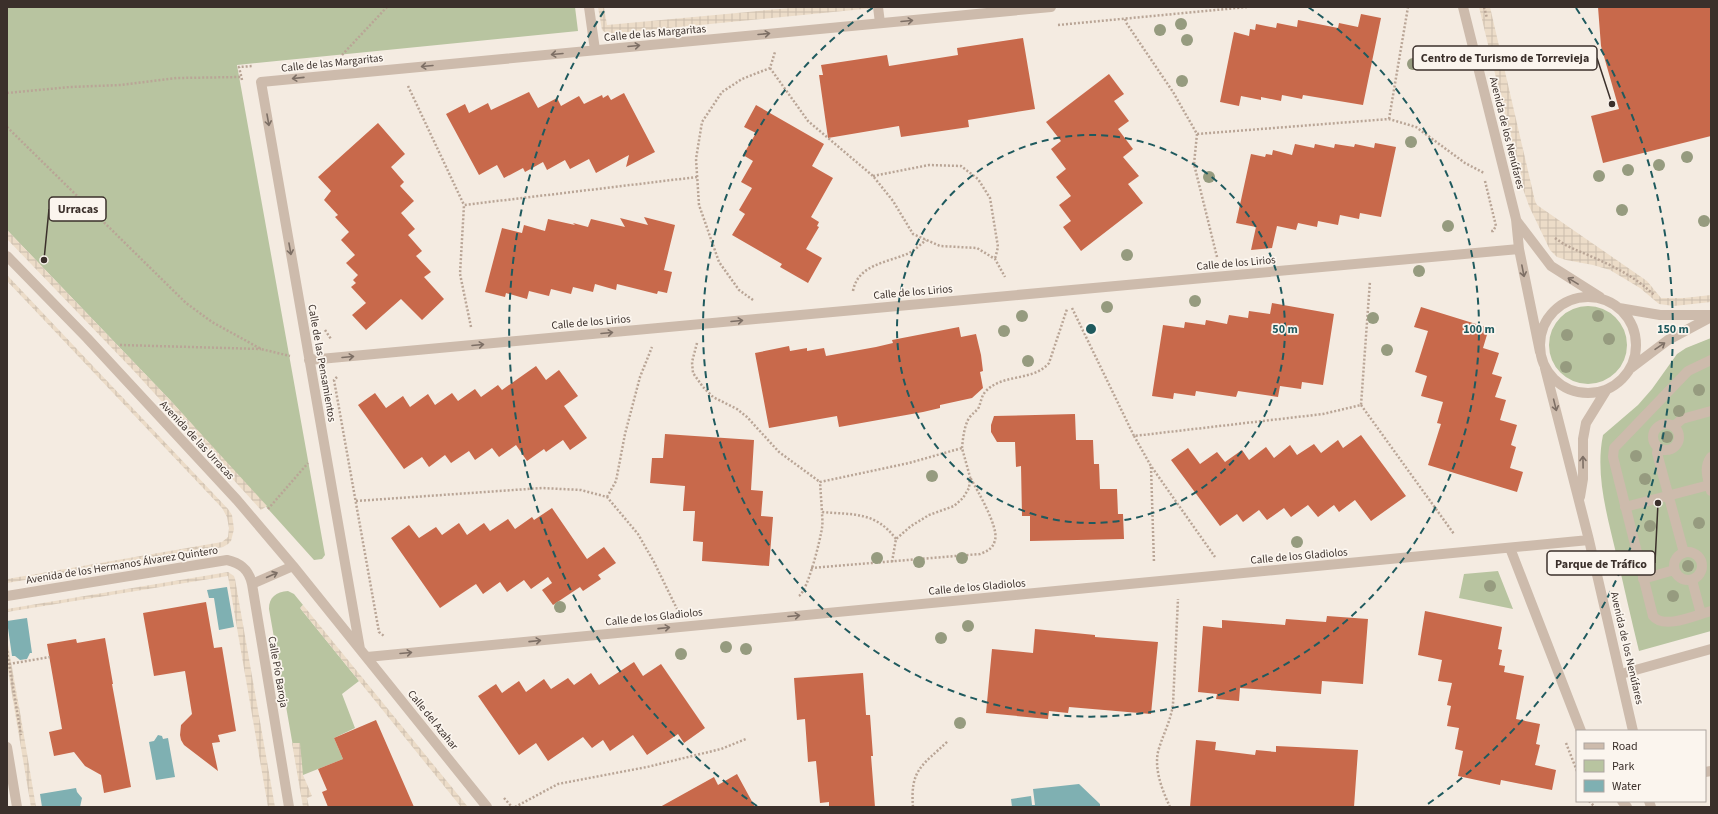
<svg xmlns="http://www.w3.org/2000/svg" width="1718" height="814" font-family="'Source Sans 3',sans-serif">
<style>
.green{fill:#b8c4a0}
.plaza{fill:url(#plaza-grid)}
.water{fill:#7fb0b2}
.building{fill:#c8694b}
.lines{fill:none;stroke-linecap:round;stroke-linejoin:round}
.path{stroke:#b9a596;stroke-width:2.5;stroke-dasharray:2 2;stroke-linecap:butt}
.service{stroke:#cdbbac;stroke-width:10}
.minor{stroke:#cdbbac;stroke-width:10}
.tree{fill:#969b7f}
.oneway{stroke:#7d6f65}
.ring{fill:none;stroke:#1f5a5e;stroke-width:2;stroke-dasharray:7 5}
.labels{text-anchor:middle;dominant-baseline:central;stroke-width:3.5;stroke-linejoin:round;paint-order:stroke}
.street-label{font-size:11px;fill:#3b302b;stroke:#fbf5ee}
.centre{fill:#1f5a5e;stroke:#fbf5ee;stroke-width:2}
.ring-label{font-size:12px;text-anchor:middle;font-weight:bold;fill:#1f5a5e;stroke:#fbf5ee;stroke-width:3.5;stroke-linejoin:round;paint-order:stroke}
.leader{fill:none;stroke:#3b302b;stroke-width:1.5}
.callout-dot{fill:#3b302b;stroke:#fbf5ee;stroke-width:1.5}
.callout{fill:#fbf5ee;stroke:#3b302b;stroke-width:1.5}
.callout-label{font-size:12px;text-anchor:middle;font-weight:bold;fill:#3b302b}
</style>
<defs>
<pattern id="plaza-grid" width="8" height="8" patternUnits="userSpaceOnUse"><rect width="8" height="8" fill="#ecdcc8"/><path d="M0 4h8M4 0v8" fill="none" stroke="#cbbdac"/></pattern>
</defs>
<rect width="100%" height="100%" fill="#f4ebe1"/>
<path class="green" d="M 7,7 L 575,7 L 578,31 L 237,65 L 325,555 L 322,559 L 314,560 L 170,400 L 7,230 Z
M1549 345a39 39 0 1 1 78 0a39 39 0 1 1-78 0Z
M 1711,338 L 1711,631 L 1639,651 C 1631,619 1624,586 1616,553 C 1607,515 1595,474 1603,435 L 1638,405 L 1652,389 L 1677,354 L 1686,348 Z
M 1498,571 L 1513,609 L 1459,598 L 1464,574 Z
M 288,591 L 294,594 L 303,605 L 300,608 L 359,681 L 342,694 L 355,728 L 334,738 L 343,759 L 303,775 L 298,775 L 269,609 C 269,597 276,592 288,591 Z"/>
<path class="plaza" d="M 598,7 L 604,7 L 607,25 L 801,7 L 884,7 L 607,34 L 602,30 Z
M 1479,7 L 1490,7 L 1535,201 L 1537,205 L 1647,281 L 1661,298 L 1684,298 L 1711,295 L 1711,302 L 1674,306 L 1659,304 L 1640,288 L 1610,270 L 1593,265 L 1566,260 L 1557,257 L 1550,250 L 1529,206 L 1522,186 Z
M 7,230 L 170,400 L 267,506 L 261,510 L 133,370 L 7,239 Z
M 7,275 L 228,509 L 232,515 L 234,529 L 231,541 L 228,544 L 223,547 L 7,583 L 7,579 L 222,542 L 228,537 L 229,528 L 227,517 L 222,508 L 7,281 Z
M 228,572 L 234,576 L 235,579 L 275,807 L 268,807 L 228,576 L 7,612 L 7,609 Z
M 303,605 L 468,807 L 461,807 L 300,608 Z
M 7,639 L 21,718 L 36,807 L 31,807 L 7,665 Z
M 292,743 L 300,743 L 303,775 L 312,796 L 307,798 L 309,807 L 303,807 Z"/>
<path class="water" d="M 227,587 L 234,627 L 219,630 L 214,598 L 209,598 L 207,590 Z
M 27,618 L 32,653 L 30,653 L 27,659 L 20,660 L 15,656 L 12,656 L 7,621 Z
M 158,735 L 162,736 L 163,739 L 168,738 L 175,777 L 156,780 L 149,742 L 154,741 Z
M 1079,784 L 1100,804 L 1100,807 L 1012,807 L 1011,799 L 1031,796 L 1032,805 L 1035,805 L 1033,789 Z
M 76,788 L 77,792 L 82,798 L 80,807 L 42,807 L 40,794 Z"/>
<path class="building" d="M 1598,7 L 1711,7 L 1711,136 L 1603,163 L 1591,116 L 1619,109 L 1601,46 Z
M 1361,14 L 1381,18 L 1363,105 L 1303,95 L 1302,99 L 1282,95 L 1281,101 L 1261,97 L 1261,100 L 1241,96 L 1239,106 L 1220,102 L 1234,32 L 1249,36 L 1250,29 L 1255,30 L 1256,24 L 1276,28 L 1277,23 L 1297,27 L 1298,20 L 1338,28 L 1339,23 L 1358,27 Z
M 1023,38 L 1035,109 L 968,120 L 969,127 L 901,137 L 899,126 L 828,138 L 819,75 L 823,75 L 821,65 L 887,55 L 889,66 L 958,55 L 957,48 Z
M 1109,74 L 1124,94 L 1114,101 L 1129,121 L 1118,129 L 1133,149 L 1123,157 L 1139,176 L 1128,184 L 1143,203 L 1081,251 L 1063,227 L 1071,221 L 1059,205 L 1071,196 L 1056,177 L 1066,169 L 1051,149 L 1061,141 L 1046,122 Z
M 529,92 L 538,108 L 557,98 L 561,106 L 579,96 L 584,104 L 602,95 L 603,98 L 608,95 L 611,100 L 624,93 L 655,152 L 626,167 L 629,155 L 596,173 L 589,159 L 570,169 L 565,160 L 547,170 L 543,162 L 525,172 L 523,168 L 504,178 L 497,165 L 479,175 L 446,114 L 465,104 L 469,113 L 488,103 L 491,110 Z
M 756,105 L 824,144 L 812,166 L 833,178 L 811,217 L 819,222 L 817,226 L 819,227 L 806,249 L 822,258 L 808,283 L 780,267 L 782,264 L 732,235 L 745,214 L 739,210 L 752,188 L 741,182 L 753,161 L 743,155 L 756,133 L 744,127 Z
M 378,123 L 405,154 L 391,167 L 404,182 L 400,186 L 414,201 L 401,213 L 415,229 L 408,235 L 422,251 L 416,256 L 431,272 L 424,277 L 444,299 L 422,320 L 401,299 L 366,330 L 352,315 L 366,303 L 351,287 L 356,283 L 353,280 L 358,275 L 346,263 L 355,255 L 341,240 L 349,232 L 335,217 L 338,215 L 324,200 L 331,191 L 318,177 Z
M 1375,143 L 1396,147 L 1381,217 L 1360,213 L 1359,219 L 1340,215 L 1338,225 L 1318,221 L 1317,227 L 1298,223 L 1296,230 L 1277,226 L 1272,248 L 1251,250 L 1256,227 L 1236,223 L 1251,154 L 1265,157 L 1266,154 L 1272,155 L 1273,150 L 1292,155 L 1295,144 L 1314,148 L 1315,144 L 1334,148 L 1335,144 L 1354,147 L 1355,144 L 1374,148 Z
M 644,217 L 675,225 L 664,270 L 672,272 L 667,293 L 658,291 L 657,294 L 617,284 L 616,290 L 595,284 L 593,292 L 573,287 L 571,294 L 551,289 L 549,296 L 529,291 L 527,299 L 506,293 L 505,297 L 485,292 L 502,228 L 522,233 L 524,225 L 545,231 L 548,219 L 575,225 L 573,223 L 588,227 L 591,219 L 625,227 L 620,218 L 648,225 Z
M 1272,303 L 1334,314 L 1323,385 L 1302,382 L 1301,389 L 1280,386 L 1278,397 L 1238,391 L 1236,397 L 1196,391 L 1195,396 L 1174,393 L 1173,399 L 1152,396 L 1163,325 L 1184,328 L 1185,322 L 1205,325 L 1206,320 L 1227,324 L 1229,315 L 1248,318 L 1249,311 L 1270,314 Z
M 1421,307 L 1489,328 L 1483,348 L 1499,353 L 1492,374 L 1502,377 L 1495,397 L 1506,400 L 1500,420 L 1517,425 L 1511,445 L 1516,447 L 1510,468 L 1523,472 L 1517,492 L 1428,465 L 1441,424 L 1437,423 L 1443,402 L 1421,396 L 1427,376 L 1415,372 L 1428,331 L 1414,327 Z
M 959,327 L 961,337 L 976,334 L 981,355 L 983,371 L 980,372 L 983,388 L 972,398 L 940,405 L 940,408 L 923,412 L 839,427 L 837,416 L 769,428 L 755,353 L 789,346 L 790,351 L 807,348 L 807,351 L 824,348 L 826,356 L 876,347 L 893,343 L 892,340 Z
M 536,366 L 546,380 L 559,370 L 578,396 L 564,406 L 587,438 L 570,450 L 563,440 L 546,452 L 544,449 L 527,461 L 516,445 L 499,457 L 492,448 L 475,460 L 469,451 L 451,463 L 445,455 L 429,467 L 422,457 L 404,469 L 358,405 L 375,393 L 386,408 L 403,396 L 410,407 L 428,394 L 435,405 L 452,393 L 458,401 L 475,389 L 481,397 L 498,385 L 502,390 Z
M 1075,414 L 1076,440 L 1093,440 L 1094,464 L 1099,464 L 1100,489 L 1117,489 L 1118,514 L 1123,514 L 1124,539 L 1030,541 L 1030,516 L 1022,516 L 1021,466 L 1016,467 L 1015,442 L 997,442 L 991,432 L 991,425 L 994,416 Z
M 665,434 L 754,440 L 751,490 L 763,491 L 761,516 L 773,517 L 769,566 L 702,561 L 703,542 L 693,541 L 695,511 L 683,511 L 685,486 L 650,483 L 652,458 L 663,458 Z
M 1361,435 L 1406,496 L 1371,521 L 1355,500 L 1339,512 L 1334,505 L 1318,517 L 1308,505 L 1291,517 L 1284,508 L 1267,520 L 1259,510 L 1243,522 L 1237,514 L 1220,526 L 1171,460 L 1188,448 L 1200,464 L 1217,452 L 1225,462 L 1242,450 L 1249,460 L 1266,447 L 1274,458 L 1290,445 L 1297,455 L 1314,444 L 1321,453 L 1338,440 L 1343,448 Z
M 552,508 L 587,559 L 604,547 L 616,563 L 598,575 L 601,579 L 583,591 L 580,587 L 553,605 L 542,590 L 552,583 L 548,577 L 531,589 L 524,580 L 507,592 L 500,582 L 483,594 L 476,584 L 440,608 L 391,538 L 409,525 L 419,538 L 436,527 L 442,535 L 459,523 L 467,535 L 484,523 L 490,531 L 508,519 L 515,529 L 532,517 L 534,520 Z
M 206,602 L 214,648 L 222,647 L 236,731 L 218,735 L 220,742 L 212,743 L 218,771 L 184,745 L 181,740 L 180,735 L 181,725 L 192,714 L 185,671 L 154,676 L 143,613 Z
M 1425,611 L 1502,627 L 1498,649 L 1502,650 L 1499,665 L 1505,666 L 1504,672 L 1524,676 L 1516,719 L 1540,724 L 1536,744 L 1540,745 L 1535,765 L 1556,770 L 1552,790 L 1501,780 L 1500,785 L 1458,776 L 1463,751 L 1455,749 L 1459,728 L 1447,726 L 1451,706 L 1447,705 L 1452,683 L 1438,681 L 1442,660 L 1418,655 Z
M 1327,616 L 1368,619 L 1363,684 L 1322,681 L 1321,694 L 1240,688 L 1239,701 L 1216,699 L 1217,694 L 1198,692 L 1203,626 L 1222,628 L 1222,620 L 1285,625 L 1286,619 L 1326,622 Z
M 1035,629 L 1095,635 L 1095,637 L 1158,642 L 1151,714 L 1069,707 L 1068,713 L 1049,711 L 1048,719 L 986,713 L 992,649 L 1033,653 Z
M 105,638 L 113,684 L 112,684 L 131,787 L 104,793 L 101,775 L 85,766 L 74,752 L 54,756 L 49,732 L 62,729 L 47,644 L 76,639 L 77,643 Z
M 634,662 L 643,676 L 661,664 L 705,728 L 684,743 L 678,734 L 647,755 L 633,735 L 610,751 L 603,740 L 592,748 L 583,737 L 548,761 L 536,743 L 519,755 L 478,696 L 496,684 L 502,693 L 519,681 L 526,692 L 544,679 L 551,689 L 568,678 L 574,685 L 591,673 L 599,685 Z
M 863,673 L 866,715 L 870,715 L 873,756 L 871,756 L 875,807 L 829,807 L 829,802 L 820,803 L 816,761 L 808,762 L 805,719 L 797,720 L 794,678 Z
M 376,720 L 414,807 L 328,807 L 322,792 L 327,790 L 318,769 L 343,759 L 334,738 Z
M 1196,740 L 1216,742 L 1215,750 L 1255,755 L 1256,750 L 1276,752 L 1276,746 L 1358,750 L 1354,807 L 1190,807 Z
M 737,774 L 755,807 L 660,807 L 714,777 L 718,785 Z"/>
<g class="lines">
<path class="path" d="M 1484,7 L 1487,18
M 1125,19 L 1127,24 L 1173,92 L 1197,134 L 1389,119 L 1416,127 L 1465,163 L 1484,173
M 1058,25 L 1247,7
M 342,55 L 387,7
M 770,68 L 808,121 L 873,176 L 893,201 L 913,234 L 940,246 L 977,248 L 995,259 L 1005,277
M 242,80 L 239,67 L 253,66
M 408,86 L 464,205
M 7,93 L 70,87 L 121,85 L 177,78 L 241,77
M 1389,119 L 1408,7
M 7,127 L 186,303 L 212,322 L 261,349 L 290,356
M 1197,134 L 1194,164 L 1217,257
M 873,176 L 929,165 L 961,166 L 978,179 L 990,198 L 998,247 L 995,259
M 1485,181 L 1496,226 L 1493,231 L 1491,231
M 1555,238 C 1568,248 1582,252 1597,259 C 1617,268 1638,279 1654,295
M 853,291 C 858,264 887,263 909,253 C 915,250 921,244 926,240
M 753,300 L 739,290 L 719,262 L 699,205 L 696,159 L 702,122 L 722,92 L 742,79 L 770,68 L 775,52
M 1072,308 L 1134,436 L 1323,414 L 1361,405 L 1370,281
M 471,327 L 460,274 L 464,205 L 697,177
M 325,330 L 331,339
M 697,343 L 692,362 L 693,373 L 703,387 L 713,397 L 737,409 L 747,417 L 779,452 L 820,482
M 120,345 L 261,349
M 337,377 L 334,380 L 379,632 L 384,636
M 1361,405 L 1454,534
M 1134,436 L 1151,466 L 1215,557
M 962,448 C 963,438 964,427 969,418 C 972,414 975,412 978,409 C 981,403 981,397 985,392 C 1002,373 1033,382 1049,363 L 1067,309
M 1151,467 L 1154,563
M 607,497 L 616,481 L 625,434 L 640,377 L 652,347
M 356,501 L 542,488 L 581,490 L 607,497 L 638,534 L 654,562 L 677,609
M 268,509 L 308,463
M 892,562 L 896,539 L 911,526 L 929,515 L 954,506 L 963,498 L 969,488 L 970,477 L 962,448 L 909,463 L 820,482 L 822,512 C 853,515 875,511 896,539
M 811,568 L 980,554 C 987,551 993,549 995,540 C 999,527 977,490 970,477
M 799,596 C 808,590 820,541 822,528 C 823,523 822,517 822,512
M 7,651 L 21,735
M 9,664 L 50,657
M 1566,743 L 1577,771
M 504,798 L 512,807
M 1589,801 L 1595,807
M 515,807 L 558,784 L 647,767 L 721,749 L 746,739
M 913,807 C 910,769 922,766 948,741
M 1170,807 C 1163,792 1154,770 1158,752 C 1162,736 1171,721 1173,704 L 1178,599"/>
<path class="service" d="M 878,7 L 880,23
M 1711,360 L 1688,371 L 1614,448 L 1613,457 L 1653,616 C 1664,630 1696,615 1711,611
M1653 437a13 13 0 1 1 26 0a13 13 0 1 1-26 0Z
M 1674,426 L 1682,419 L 1711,411
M 1658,448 L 1657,453 L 1684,553
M 1711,457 C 1703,468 1708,479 1711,491
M 1625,507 L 1709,485
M1674 566a14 14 0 1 1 28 0a14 14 0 1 1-28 0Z
M 1643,579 L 1674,570
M 1692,580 L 1701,614
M 1621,674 L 1711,649
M 1705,772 L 1711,771"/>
<path class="minor" d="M 589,7 L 595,50
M 1463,7 L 1516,219 L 1519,249 L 1540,352
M 1516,220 L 1551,266 L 1600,297
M 7,256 L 87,338 L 237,500 L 293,566 L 487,807
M1540 345a48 48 0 1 1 96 0a48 48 0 1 1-96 0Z
M 1619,308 L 1660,315 L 1711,315
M 309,360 L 1519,249
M 1545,368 L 1589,540 L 1633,731
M 1631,368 L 1668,340 L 1711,317
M 1580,497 L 1583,479 L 1583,439 L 1586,423 L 1607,389
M 1510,548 L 1581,731
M 252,584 L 293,566
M 7,596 L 227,560 C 241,563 249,570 252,584 L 289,807
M 360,649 L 261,82 L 1051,7
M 367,657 L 1589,540
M 7,747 L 17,807
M 1622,801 L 1627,807
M 1649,801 L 1651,807"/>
</g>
<g class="tree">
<circle cx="1181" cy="24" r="6"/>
<circle cx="1160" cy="30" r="6"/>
<circle cx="1187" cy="40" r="6"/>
<circle cx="1413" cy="64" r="6"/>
<circle cx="1182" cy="81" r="6"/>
<circle cx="1411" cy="142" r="6"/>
<circle cx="1687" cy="157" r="6"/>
<circle cx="1659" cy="165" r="6"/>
<circle cx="1628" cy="170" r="6"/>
<circle cx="1599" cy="176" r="6"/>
<circle cx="1209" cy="177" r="6"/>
<circle cx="1622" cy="210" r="6"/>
<circle cx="1704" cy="221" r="6"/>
<circle cx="1448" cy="226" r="6"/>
<circle cx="1127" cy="255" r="6"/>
<circle cx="1419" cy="271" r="6"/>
<circle cx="1195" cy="301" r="6"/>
<circle cx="1107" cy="307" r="6"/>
<circle cx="1022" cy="316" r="6"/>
<circle cx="1598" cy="316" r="6"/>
<circle cx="1373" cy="318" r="6"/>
<circle cx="1004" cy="331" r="6"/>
<circle cx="1567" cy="335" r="6"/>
<circle cx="1609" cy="339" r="6"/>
<circle cx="1387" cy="350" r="6"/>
<circle cx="1028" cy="361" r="6"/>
<circle cx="1566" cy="367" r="6"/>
<circle cx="1699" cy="390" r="6"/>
<circle cx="1679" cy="411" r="6"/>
<circle cx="1667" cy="437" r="6"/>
<circle cx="1636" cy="456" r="6"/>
<circle cx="932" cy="476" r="6"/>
<circle cx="1645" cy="479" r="6"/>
<circle cx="1699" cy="523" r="6"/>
<circle cx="1650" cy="526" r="6"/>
<circle cx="1297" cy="542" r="6"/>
<circle cx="877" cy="558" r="6"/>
<circle cx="962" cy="558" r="6"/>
<circle cx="919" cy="562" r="6"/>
<circle cx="1688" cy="566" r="6"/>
<circle cx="1490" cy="586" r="6"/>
<circle cx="1673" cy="596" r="6"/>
<circle cx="560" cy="607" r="6"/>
<circle cx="968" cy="626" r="6"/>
<circle cx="941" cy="638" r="6"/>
<circle cx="726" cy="647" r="6"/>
<circle cx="746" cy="649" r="6"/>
<circle cx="681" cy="654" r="6"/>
<circle cx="960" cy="723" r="6"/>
</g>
<defs><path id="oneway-shaft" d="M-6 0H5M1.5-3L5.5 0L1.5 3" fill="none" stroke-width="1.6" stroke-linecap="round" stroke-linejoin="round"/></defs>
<g class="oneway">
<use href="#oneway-shaft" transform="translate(907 21) rotate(-5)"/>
<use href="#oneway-shaft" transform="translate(764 34) rotate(-5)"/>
<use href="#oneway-shaft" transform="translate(634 46) rotate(-5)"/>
<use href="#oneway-shaft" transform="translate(557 54) rotate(175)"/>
<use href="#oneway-shaft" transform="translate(427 66) rotate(175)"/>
<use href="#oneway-shaft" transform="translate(298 78) rotate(174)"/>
<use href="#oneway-shaft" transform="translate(268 120) rotate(80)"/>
<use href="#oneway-shaft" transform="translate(290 249) rotate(80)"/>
<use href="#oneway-shaft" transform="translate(1523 271) rotate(79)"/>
<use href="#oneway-shaft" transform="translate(1573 281) rotate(-149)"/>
<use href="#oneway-shaft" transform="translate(737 321) rotate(-5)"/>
<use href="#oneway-shaft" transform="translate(607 333) rotate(-5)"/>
<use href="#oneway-shaft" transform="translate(478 345) rotate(-5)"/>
<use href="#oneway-shaft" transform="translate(1660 346) rotate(-34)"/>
<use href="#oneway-shaft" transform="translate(348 357) rotate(-5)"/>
<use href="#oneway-shaft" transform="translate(1555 405) rotate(76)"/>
<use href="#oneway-shaft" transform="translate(1583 462) rotate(-91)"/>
<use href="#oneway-shaft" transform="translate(272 575) rotate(-24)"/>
<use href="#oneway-shaft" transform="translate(794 616) rotate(-5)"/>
<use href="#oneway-shaft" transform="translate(664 628) rotate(-6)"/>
<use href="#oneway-shaft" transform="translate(535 641) rotate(-6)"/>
<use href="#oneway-shaft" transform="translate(406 653) rotate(-5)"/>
</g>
<g class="ring">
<circle cx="1091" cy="329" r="194"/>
<path d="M1308 7A388 388 0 1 1 874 7"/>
<path d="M757 806A582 582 0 0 1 606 8M1576 8A582 582 0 0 1 1425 806"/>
</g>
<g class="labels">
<g class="street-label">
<text transform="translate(655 33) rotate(-5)">Calle de las Margaritas</text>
<text transform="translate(332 63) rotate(-6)">Calle de las Margaritas</text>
<text transform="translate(1507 133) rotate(76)">Avenida de los Nenúfares</text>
<text transform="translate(1236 263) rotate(-5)">Calle de los Lirios</text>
<text transform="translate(913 292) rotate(-5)">Calle de los Lirios</text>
<text transform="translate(591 322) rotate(-5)">Calle de los Lirios</text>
<text transform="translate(322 363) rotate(80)">Calle de las Pensamientos</text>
<text transform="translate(197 440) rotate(47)">Avenida de las Urracas</text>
<text transform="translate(1299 556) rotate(-5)">Calle de los Gladiolos</text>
<text transform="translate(122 565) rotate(-9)">Avenida de los Hermanos Álvarez Quintero</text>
<text transform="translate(977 587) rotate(-5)">Calle de los Gladiolos</text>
<text transform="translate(654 617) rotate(-6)">Calle de los Gladiolos</text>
<text transform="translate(1627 648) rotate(77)">Avenida de los Nenúfares</text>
<text transform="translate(278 672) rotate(80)">Calle Pío Baroja</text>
<text transform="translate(433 720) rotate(51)">Calle del Azahar</text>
</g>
</g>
<circle cx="1091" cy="329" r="6" class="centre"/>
<g class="ring-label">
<text x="1285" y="333">50 m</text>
<text x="1479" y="333">100 m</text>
<text x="1673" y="333">150 m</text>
</g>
<path class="leader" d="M1612 104L1597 58M44 260L49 209M1658 503L1655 563"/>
<g class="callout-dot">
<circle cx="1612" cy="104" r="4"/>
<circle cx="44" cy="260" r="4"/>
<circle cx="1658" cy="503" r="4"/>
</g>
<g class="callout">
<rect x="1413" y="46" width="184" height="24" rx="4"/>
<rect x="49" y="197" width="57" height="24" rx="4"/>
<rect x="1547" y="551" width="108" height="24" rx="4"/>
</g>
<g class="callout-label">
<text x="1505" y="62">Centro de Turismo de Torrevieja</text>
<text x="78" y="213">Urracas</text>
<text x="1601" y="568">Parque de Tráfico</text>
</g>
<rect width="1718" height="814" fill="none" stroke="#3b302b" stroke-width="16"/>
<rect x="1576" y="730" width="130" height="72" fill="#fbf5ee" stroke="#aea6a0"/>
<rect x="1584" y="743" width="20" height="6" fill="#cdbbac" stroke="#aea6a0"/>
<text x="1612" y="750" font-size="12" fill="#3b302b">Road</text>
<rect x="1584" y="760" width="20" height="12" fill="#b8c4a0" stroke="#aea6a0"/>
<text x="1612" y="770" font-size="12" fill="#3b302b">Park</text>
<rect x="1584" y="780" width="20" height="12" fill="#7fb0b2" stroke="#aea6a0"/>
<text x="1612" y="790" font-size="12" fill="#3b302b">Water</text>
</svg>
